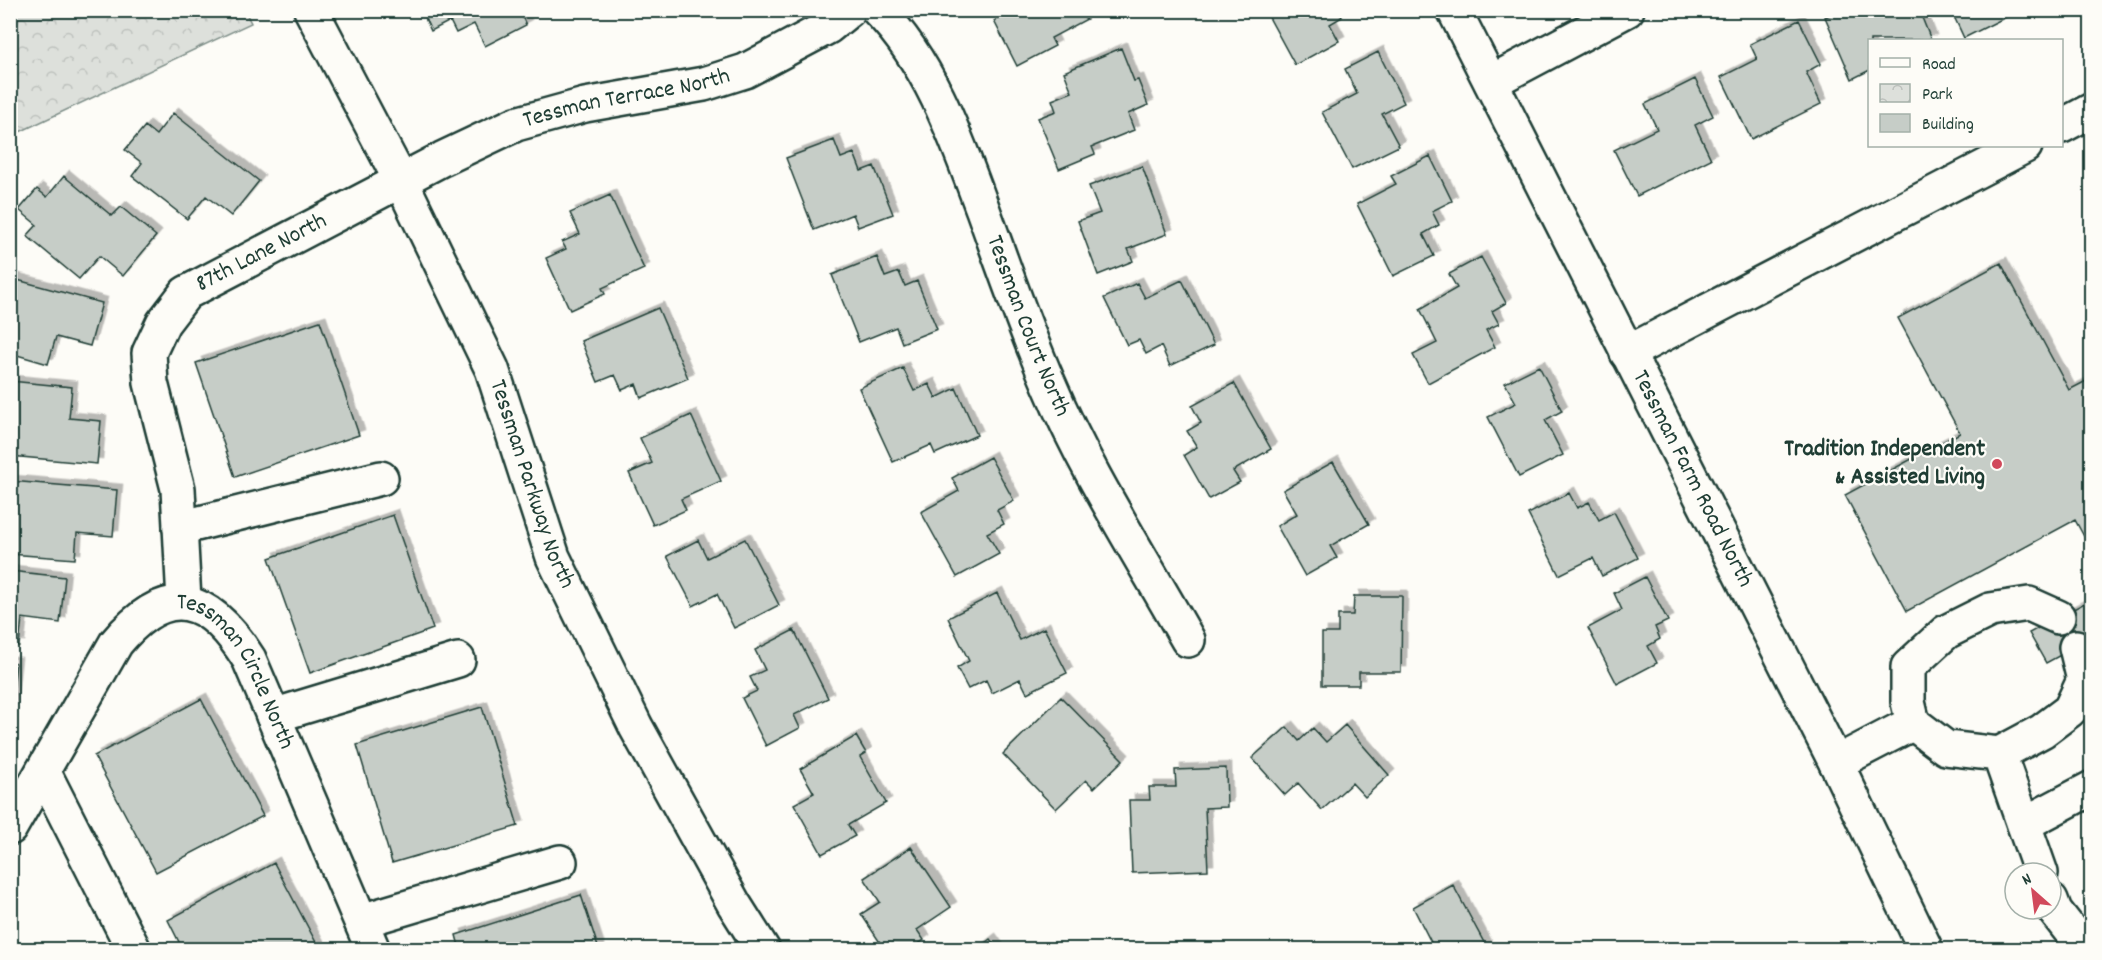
<svg xmlns="http://www.w3.org/2000/svg" width="2102" height="960" font-family="Dekko,sans-serif">
<style>
.park{fill:url(#park-crowns);stroke:#7e8e88;stroke-width:1.5}
.building{fill:#c6cdc7;stroke:#1f3d34;stroke-width:1.5;filter:url(#shadow)}
.lines{fill:none;stroke-linecap:round;stroke-linejoin:round}
.minor-casing{stroke:#1f3d34;stroke-width:38}
.minor{stroke:#fdfcf7;stroke-width:33}
.poi-dot{fill:#d1495b;stroke:#fdfcf7;stroke-width:2}
.labels{text-anchor:middle;dominant-baseline:central;stroke-width:4.5;stroke-linejoin:round;paint-order:stroke}
.street-label{font-size:24px;fill:#1f3d34;stroke:#fdfcf7}
.poi-label{font-size:24px;font-weight:bold;fill:#1f3d34;stroke:#fdfcf7;text-anchor:end}
</style>
<defs>
<pattern id="park-crowns" width="20" height="18" patternUnits="userSpaceOnUse" patternTransform="scale(1.5)"><rect width="20" height="18" fill="#dde0db"/><path d="M2 6a3 3 0 1 1 6 0M12 15a3 3 0 1 1 6 0" fill="none" stroke="#bdc1bd"/></pattern>
<filter id="shadow"><feDropShadow dx="5.5" dy="-5.5" stdDeviation="0" flood-color="#0004"/></filter>
</defs>
<rect width="100%" height="100%" fill="#fdfcf7"/>
<filter id="ink" filterUnits="userSpaceOnUse"><feTurbulence type="fractalNoise" baseFrequency=".0167" numOctaves="2"/><feDisplacementMap in="SourceGraphic" scale="12" xChannelSelector="R" yChannelSelector="G"/><feConvolveMatrix kernelMatrix="1 2 1 2 8 2 1 2 1" color-interpolation-filters="sRGB"/></filter>
<g filter="url(#ink)">
<path class="park" d="M 10,11 L 245,11 L 251,23 L 11,136 Z"/>
<path class="building" d="M 421,10 L 519,10 L 526,25 L 485,46 L 474,24 L 456,33 L 450,21 L 431,31 Z
M 1010,10 L 1083,10 L 1087,19 L 1051,38 L 1055,46 L 1017,66 L 994,21 Z
M 1265,10 L 1338,10 L 1342,17 L 1330,24 L 1339,41 L 1295,65 Z
M 1841,10 L 1919,10 L 1931,40 L 1870,40 L 1870,70 L 1852,79 L 1825,17 Z
M 1951,10 L 2020,10 L 1964,38 Z
M 1799,20 L 1821,64 L 1806,72 L 1821,104 L 1751,139 L 1721,77 L 1757,59 L 1750,44 Z
M 1121,48 L 1134,81 L 1138,80 L 1148,105 L 1128,114 L 1134,130 L 1092,147 L 1095,154 L 1059,169 L 1038,118 L 1056,111 L 1052,100 L 1072,92 L 1064,72 Z
M 1378,52 L 1404,103 L 1382,114 L 1399,146 L 1352,169 L 1322,112 L 1357,94 L 1345,69 Z
M 1695,79 L 1713,116 L 1695,125 L 1711,159 L 1637,196 L 1614,150 L 1657,129 L 1645,104 Z
M 173,113 L 259,181 L 231,216 L 206,196 L 187,219 L 132,176 L 142,163 L 125,150 L 145,126 L 156,135 Z
M 834,140 L 841,158 L 854,153 L 861,171 L 874,166 L 893,214 L 858,227 L 853,214 L 814,230 L 786,158 Z
M 1430,156 L 1452,201 L 1432,211 L 1439,225 L 1423,234 L 1434,256 L 1393,276 L 1357,204 L 1396,184 L 1391,176 Z
M 1142,166 L 1167,234 L 1128,249 L 1133,261 L 1098,275 L 1078,221 L 1100,213 L 1089,186 Z
M 64,176 L 112,216 L 121,207 L 156,236 L 123,276 L 99,256 L 79,279 L 27,236 L 37,225 L 19,210 L 37,189 L 47,197 Z
M 610,195 L 644,269 L 602,288 L 605,294 L 570,310 L 546,258 L 566,249 L 562,242 L 580,234 L 570,213 Z
M 877,257 L 885,277 L 899,272 L 905,286 L 917,281 L 937,329 L 902,343 L 896,327 L 859,342 L 832,275 Z
M 1481,257 L 1506,303 L 1492,311 L 1499,324 L 1486,330 L 1495,347 L 1428,383 L 1413,355 L 1437,343 L 1420,309 L 1457,288 L 1449,274 Z
M 2001,263 L 2069,390 L 2092,378 L 2092,551 L 2075,520 L 1907,611 L 1845,495 L 1960,433 L 1898,318 Z
M 10,278 L 102,303 L 90,346 L 56,337 L 48,364 L 10,353 Z
M 1182,280 L 1214,345 L 1170,366 L 1161,346 L 1146,354 L 1139,340 L 1127,345 L 1104,298 L 1137,283 L 1145,298 Z
M 658,308 L 688,378 L 641,398 L 636,384 L 622,390 L 615,375 L 598,382 L 581,341 Z
M 320,321 L 359,435 L 235,477 L 196,363 Z
M 1539,366 L 1562,411 L 1545,420 L 1563,455 L 1519,477 L 1488,417 L 1516,403 L 1505,383 Z
M 903,368 L 914,391 L 929,384 L 936,398 L 956,388 L 977,435 L 935,454 L 931,445 L 893,462 L 859,388 Z
M 10,381 L 72,387 L 69,418 L 101,421 L 97,464 L 10,456 Z
M 1234,383 L 1271,449 L 1233,471 L 1240,482 L 1209,499 L 1184,455 L 1197,447 L 1187,431 L 1201,423 L 1192,406 Z
M 691,415 L 721,481 L 681,499 L 686,510 L 653,525 L 629,473 L 652,463 L 640,438 Z
M 990,457 L 1014,501 L 997,510 L 1004,524 L 987,533 L 999,554 L 957,577 L 921,512 L 959,491 L 952,478 Z
M 1333,462 L 1369,524 L 1330,546 L 1337,558 L 1305,576 L 1277,526 L 1297,514 L 1283,490 Z
M 10,481 L 117,490 L 113,536 L 77,533 L 75,559 L 10,554 Z
M 1569,493 L 1577,508 L 1589,502 L 1599,520 L 1614,512 L 1638,558 L 1602,576 L 1593,558 L 1559,575 L 1528,514 Z
M 393,515 L 433,629 L 310,673 L 269,558 Z
M 745,539 L 779,605 L 734,628 L 717,594 L 693,606 L 667,556 L 698,540 L 707,558 Z
M 10,571 L 65,577 L 60,623 L 22,618 L 19,646 L 10,645 Z
M 1645,577 L 1668,621 L 1655,627 L 1660,639 L 1648,646 L 1657,663 L 1617,684 L 1588,628 L 1622,610 L 1614,593 Z
M 997,593 L 1020,640 L 1044,628 L 1067,673 L 1027,693 L 1020,679 L 992,693 L 986,680 L 968,689 L 957,668 L 969,661 L 948,618 Z
M 1354,596 L 1402,596 L 1401,672 L 1359,672 L 1359,685 L 1322,685 L 1322,633 L 1338,633 L 1338,615 L 1353,615 Z
M 2092,599 L 2092,638 L 2046,663 L 2029,633 Z
M 794,630 L 828,698 L 794,715 L 800,728 L 766,746 L 742,698 L 757,691 L 750,677 L 765,670 L 755,650 Z
M 10,662 L 16,663 L 11,709 L 10,709 Z
M 1061,697 L 1123,760 L 1094,788 L 1086,780 L 1056,809 L 1003,754 Z
M 201,699 L 263,816 L 156,872 L 94,756 Z
M 482,707 L 518,826 L 392,863 L 357,745 Z
M 1345,725 L 1389,775 L 1365,797 L 1352,783 L 1322,810 L 1298,783 L 1285,795 L 1252,758 L 1287,727 L 1299,741 L 1313,728 L 1326,742 Z
M 856,736 L 866,753 L 860,757 L 886,803 L 848,825 L 855,836 L 822,854 L 794,804 L 814,793 L 800,769 Z
M 1226,768 L 1227,807 L 1205,808 L 1208,870 L 1132,873 L 1129,800 L 1150,800 L 1149,787 L 1176,787 L 1175,770 Z
M 911,847 L 951,907 L 917,930 L 924,940 L 910,950 L 885,950 L 861,914 L 880,902 L 864,878 Z
M 274,863 L 320,950 L 183,950 L 168,920 Z
M 1453,885 L 1488,950 L 1435,950 L 1413,907 Z
M 581,895 L 599,950 L 460,950 L 456,935 Z
M 990,939 L 998,950 L 976,950 Z"/>
<g class="lines">
<defs>
<g id="minor">
<path id="s1" d="M 311,10 L 401,181 L 492,369 L 553,557 L 636,727 L 734,904 L 763,950"/>
<path id="s2" d="M 878,10 C 931,64 957,140 983,210 C 1004,268 1024,327 1049,384 C 1086,472 1141,556 1188,640"/>
<path id="s3" d="M 1454,10 L 1836,763 L 1926,950"/>
<path d="M 1491,82 L 1627,10"/>
<path d="M 2062,126 L 2092,110"/>
<path d="M 1627,353 L 2025,146"/>
<path d="M 180,528 L 381,478"/>
<path id="s4" d="M 184,601 L 178,489 L 151,383 L 149,353 L 163,323 L 186,293 L 442,159 L 516,124 L 585,105 L 704,84 L 745,71 L 828,27 L 849,10"/>
<path d="M 273,716 L 458,660"/>
<path d="M 1913,723 L 1908,702 L 1908,667 L 1946,632 L 1990,610 L 2029,604 L 2058,617"/>
<path d="M 1999,754 L 2042,731 L 2070,710 L 2084,680 L 2076,647"/>
<path d="M 1836,763 L 1913,723 L 1946,748 L 1999,754 L 2041,873"/>
<path d="M 43,771 L 134,950"/>
<path d="M 2024,824 L 2092,788"/>
<path id="s5" d="M 10,828 L 116,643 C 168,581 209,595 249,659 L 373,950"/>
<path d="M 2051,900 L 2055,911 L 2080,943 L 2092,943"/>
<path d="M 361,921 L 560,862"/>
</g>
</defs>
<use href="#minor" class="minor-casing"/>
<use href="#minor" class="minor"/>
</g>
</g>
<circle class="poi-dot" cx="1997" cy="464" r="6"/>
<g class="labels">
<g class="street-label">
<text stroke="none"><textPath href="#s4" startOffset="807">Tessman Terrace North</textPath></text>
<text stroke="none"><textPath href="#s4" startOffset="408">87th Lane North</textPath></text>
<text stroke="none"><textPath href="#s2" startOffset="352">Tessman Court North</textPath></text>
<text stroke="none"><textPath href="#s3" startOffset="526">Tessman Farm Road North</textPath></text>
<text stroke="none"><textPath href="#s1" startOffset="524">Tessman Parkway North</textPath></text>
<text stroke="none"><textPath href="#s5" startOffset="384">Tessman Circle North</textPath></text>
</g>
<g class="poi-label">
<text x="1985" y="450">Tradition Independent<tspan x="1985" dy="28">&amp; Assisted Living</tspan></text>
</g>
</g>
<rect width="2102" height="960" fill="none" stroke="#fdfcf7" stroke-width="36"/>
<rect x="18" y="18" width="2066" height="924" fill="none" stroke="#1f3d34" stroke-width="2" filter="url(#ink)"/>
<rect x="1868" y="39" width="195" height="108" fill="#fdfcf7" stroke="#a4b0a9" stroke-width="1.5"/>
<rect x="1880" y="58" width="30" height="9" fill="#fdfcf7" stroke="#a4b0a9" stroke-width="1.5"/>
<text x="1922" y="69" font-size="18" fill="#1f3d34">Road</text>
<rect x="1880" y="84" width="30" height="18" fill="url(#park-crowns)" stroke="#a4b0a9" stroke-width="1.5"/>
<text x="1922" y="99" font-size="18" fill="#1f3d34">Park</text>
<rect x="1880" y="114" width="30" height="18" fill="#c6cdc7" stroke="#a4b0a9" stroke-width="1.5"/>
<text x="1922" y="129" font-size="18" fill="#1f3d34">Building</text>
<g transform="translate(2033 891) rotate(332)"><circle r="28" fill="#fdfcf7" stroke="#a4b0a9" stroke-width="1.5"/>
<path d="M0-4.5L10 22L0 15L-10 22Z" fill="#d1495b"/>
<text y="-9" font-size="16" font-weight="bold" text-anchor="middle" fill="#1f3d34">N</text>
</g>
</svg>
